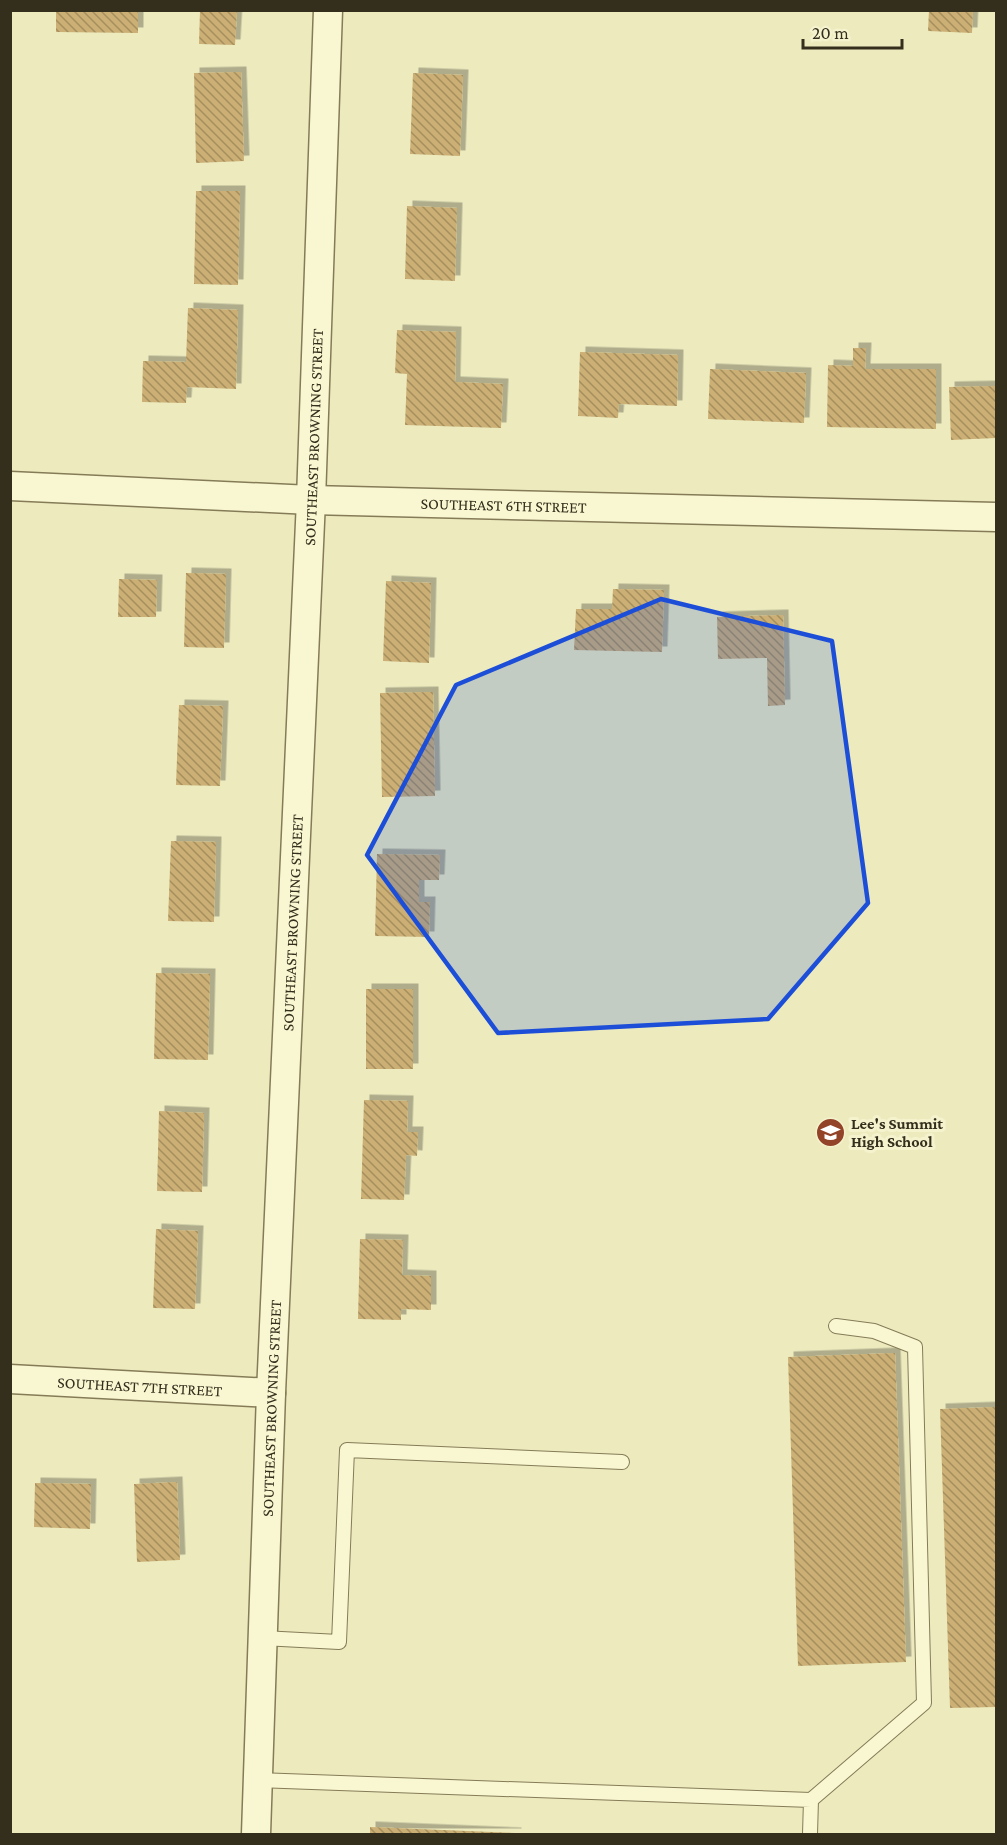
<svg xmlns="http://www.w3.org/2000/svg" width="1007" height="1845" font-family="'Crimson Pro',serif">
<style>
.building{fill:url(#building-back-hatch);filter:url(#shadow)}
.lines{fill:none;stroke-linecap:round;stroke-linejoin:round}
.lane-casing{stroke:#857b57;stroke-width:16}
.street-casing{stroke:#857b57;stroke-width:31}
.lane{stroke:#f8f7d1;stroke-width:14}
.street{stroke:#f8f7d1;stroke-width:28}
.marked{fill:#1d4ed8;fill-opacity:0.2;stroke:#1d4ed8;stroke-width:4.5;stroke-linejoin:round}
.labels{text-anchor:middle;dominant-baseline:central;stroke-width:6;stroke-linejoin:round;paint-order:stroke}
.street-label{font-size:16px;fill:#342e1c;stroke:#f4f3ce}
.poi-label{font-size:16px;font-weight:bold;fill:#342e1c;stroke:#f4f3ce;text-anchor:start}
</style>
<defs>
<pattern id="building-back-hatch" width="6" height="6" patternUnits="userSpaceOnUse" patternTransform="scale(1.5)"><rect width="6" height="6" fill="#cbaf74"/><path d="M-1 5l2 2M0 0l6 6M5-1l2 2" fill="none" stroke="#a68f5e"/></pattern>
<filter id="shadow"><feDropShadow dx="5.5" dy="-5.5" stdDeviation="0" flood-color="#0004"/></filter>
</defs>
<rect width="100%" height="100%" fill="#edebbe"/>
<path class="building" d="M 56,10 L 138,10 L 138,33 L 56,32 Z
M 200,10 L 237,10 L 235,45 L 199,44 Z
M 929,10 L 973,10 L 972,33 L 928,31 Z
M 241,72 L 244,161 L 196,163 L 194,73 Z
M 413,73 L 463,75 L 460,156 L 410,154 Z
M 196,191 L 240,191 L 238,285 L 194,284 Z
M 407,206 L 457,208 L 455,281 L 405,279 Z
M 188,308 L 238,310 L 236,389 L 187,387 L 186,403 L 142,402 L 143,361 L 186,362 Z
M 397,330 L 456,332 L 455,382 L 503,384 L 501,428 L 405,425 L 407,374 L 395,373 Z
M 853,348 L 866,348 L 865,369 L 936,369 L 936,429 L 827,427 L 828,365 L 853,366 Z
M 580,352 L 678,355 L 677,406 L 619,404 L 618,418 L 578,416 Z
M 710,369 L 806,373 L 804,423 L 708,419 Z
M 996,386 L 996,438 L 951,440 L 949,387 Z
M 186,573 L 226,574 L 224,648 L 184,647 Z
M 119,579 L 157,580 L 156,617 L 118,617 Z
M 386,581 L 431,583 L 429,663 L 383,661 Z
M 613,589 L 664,590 L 662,652 L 574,650 L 576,609 L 612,609 Z
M 783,615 L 785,705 L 768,706 L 767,658 L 718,659 L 717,617 Z
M 433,692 L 435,796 L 382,797 L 380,693 Z
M 179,705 L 223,706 L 220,786 L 176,785 Z
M 171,841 L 216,842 L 214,922 L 168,921 Z
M 377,854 L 440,855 L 439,880 L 419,880 L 419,902 L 430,902 L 429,937 L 375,936 Z
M 156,973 L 210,974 L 208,1060 L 154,1059 Z
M 366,989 L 413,989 L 413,1069 L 366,1069 Z
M 364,1100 L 408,1101 L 407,1132 L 418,1132 L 417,1156 L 406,1155 L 404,1200 L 361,1199 Z
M 159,1111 L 204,1113 L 202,1192 L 157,1191 Z
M 156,1229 L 198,1231 L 195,1309 L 153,1308 Z
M 360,1239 L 403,1240 L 402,1275 L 431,1276 L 431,1310 L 401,1309 L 401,1320 L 358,1319 Z
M 895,1353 L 906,1662 L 798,1666 L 788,1357 Z
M 996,1407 L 996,1707 L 950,1708 L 940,1409 Z
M 177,1482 L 180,1560 L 137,1562 L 134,1484 Z
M 35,1483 L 91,1484 L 90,1529 L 34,1527 Z
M 370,1827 L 516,1833 L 516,1834 L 370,1834 Z"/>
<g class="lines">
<defs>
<path id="lane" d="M 262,1638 L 339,1642 L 347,1450 L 622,1462
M 257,1780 L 811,1800
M 810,1834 L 811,1800 L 924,1703 L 915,1347 L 874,1331 L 836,1326"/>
<g id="street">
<path id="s1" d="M 10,486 L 311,500 L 996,517"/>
<path id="s2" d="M 10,1379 L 271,1393"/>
<path id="s3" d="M 256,1834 L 271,1393 L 311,500 L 328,10"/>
</g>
</defs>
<use href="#lane" class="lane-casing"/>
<use href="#street" class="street-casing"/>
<use href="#lane" class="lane"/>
<use href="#street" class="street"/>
</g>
<path class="marked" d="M 661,599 L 832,641 L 868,903 L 768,1019 L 498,1033 L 367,855 L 456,685 Z"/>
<defs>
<symbol id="school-disc" viewBox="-11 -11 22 22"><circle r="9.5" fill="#934328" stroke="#f4f3ce"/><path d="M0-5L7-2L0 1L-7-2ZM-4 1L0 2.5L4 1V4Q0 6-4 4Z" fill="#fff"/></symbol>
</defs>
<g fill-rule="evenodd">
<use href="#school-disc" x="814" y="1116" width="33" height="33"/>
</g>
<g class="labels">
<g class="street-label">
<text stroke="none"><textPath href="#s3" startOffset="1398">SOUTHEAST BROWNING STREET</textPath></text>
<text stroke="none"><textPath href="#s1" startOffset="494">SOUTHEAST 6TH STREET</textPath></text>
<text stroke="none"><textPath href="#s3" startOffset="912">SOUTHEAST BROWNING STREET</textPath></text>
<text stroke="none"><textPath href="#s2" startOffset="130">SOUTHEAST 7TH STREET</textPath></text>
<text stroke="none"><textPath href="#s3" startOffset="426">SOUTHEAST BROWNING STREET</textPath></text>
</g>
<g class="poi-label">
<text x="851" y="1123">Lee's Summit<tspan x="851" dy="18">High School</tspan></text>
</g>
</g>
<rect width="1007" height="1845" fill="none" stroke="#342e1c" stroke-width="24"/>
<path d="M803 39v9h99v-9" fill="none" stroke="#342e1c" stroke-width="3"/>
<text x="812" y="39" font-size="18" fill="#342e1c" stroke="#f4f3ce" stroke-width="4.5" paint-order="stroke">20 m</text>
</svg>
